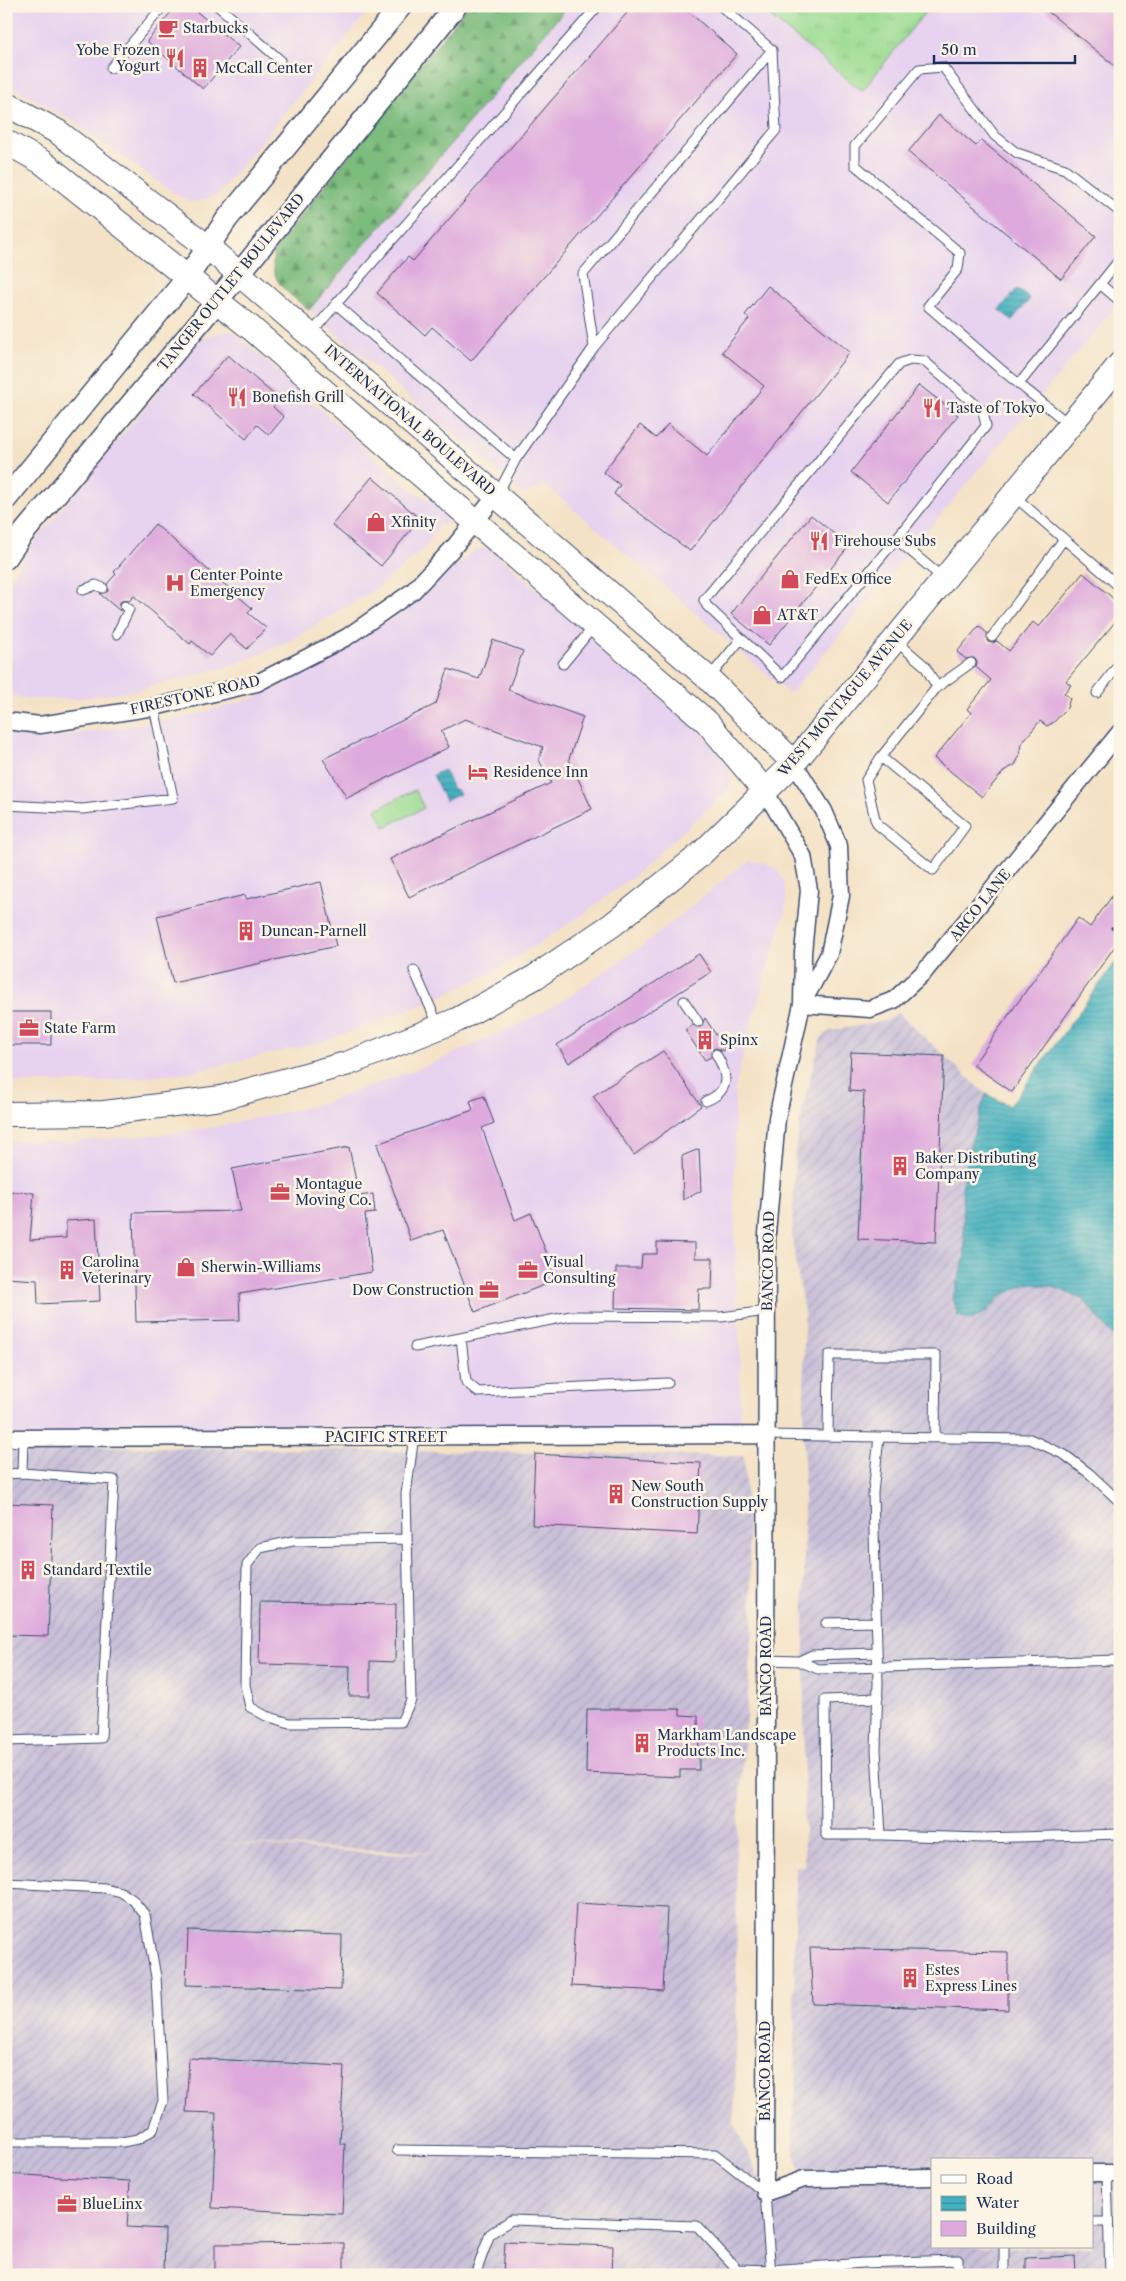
<svg xmlns="http://www.w3.org/2000/svg" width="1126" height="2281" font-family="'Libre Caslon Text',serif">
<style>
.built{fill:#e7d2ef}
.industrial{fill:url(#industrial-furrows);fill-rule:evenodd}
.grass{fill:url(#grass-tufts);stroke:#5b8678}
.forest{fill:url(#forest-firs);stroke:#4c766e}
.pitch{fill:#9bdc93;stroke:#5b8678}
.water{fill:url(#water-rules);stroke:#2f708e}
.building{fill:#deaadd}
.lines{fill:none;stroke-linecap:round;stroke-linejoin:round}
.service-casing{stroke:#3c4a6e;stroke-width:11}
.minor-casing{stroke:#3c4a6e;stroke-width:19}
.tertiary-casing{stroke:#3c4a6e;stroke-width:24}
.secondary-casing{stroke:#3c4a6e;stroke-width:26}
.path{stroke:#3c4a6e;stroke-width:3;stroke-dasharray:4 4;stroke-linecap:butt}
.service{stroke:#fff;stroke-width:9}
.minor{stroke:#fff;stroke-width:16}
.tertiary{stroke:#fff;stroke-width:21}
.secondary{stroke:#fff;stroke-width:24}
.labels{text-anchor:middle;dominant-baseline:central;stroke-width:5;stroke-linejoin:round;paint-order:stroke}
.poi-label{font-size:14px;fill:#1b2f5e;stroke:#fcf5e5;text-anchor:start}
.street-label{font-size:14px;fill:#1b2f5e;stroke:#fcf5e5}
</style>
<defs>
<pattern id="industrial-furrows" width="10" height="10" patternUnits="userSpaceOnUse" patternTransform="scale(1.25)"><rect width="10" height="10" fill="#c8bfd8"/><path d="M-1 1l2-2M0 10L10 0M9 11l2-2" fill="none" stroke="#aba4bc"/></pattern>
<pattern id="grass-tufts" width="24" height="20" patternUnits="userSpaceOnUse" patternTransform="scale(1.25)"><rect width="24" height="20" fill="#9bdc93"/><path d="M3 7l-1-3M5 7V3M7 7l1-3M15 17l-1-3M17 17v-4M19 17l1-3" fill="none" stroke="#85bd81"/></pattern>
<pattern id="forest-firs" width="22" height="20" patternUnits="userSpaceOnUse" patternTransform="scale(1.25)"><rect width="22" height="20" fill="#7cbc7d"/><path d="M5 1l3.5 6h-7zM16 11l3.5 6h-7z" fill="#65996a"/></pattern>
<pattern id="water-rules" width="6" height="5" patternUnits="userSpaceOnUse" patternTransform="scale(1.25)"><rect width="6" height="5" fill="#43b1bf"/><path d="M0 2.5h6" fill="none" stroke="#37909e"/></pattern>
</defs>
<rect width="100%" height="100%" fill="#fcf5e5"/>
<filter id="ink" filterUnits="userSpaceOnUse"><feTurbulence type="fractalNoise" baseFrequency=".02" numOctaves="2"/><feDisplacementMap in="SourceGraphic" scale="10" xChannelSelector="R" yChannelSelector="G"/><feConvolveMatrix kernelMatrix="1 2 1 2 8 2 1 2 1" color-interpolation-filters="sRGB"/></filter>
<filter id="wash" filterUnits="userSpaceOnUse"><feTurbulence type="fractalNoise" baseFrequency=".0096" numOctaves="4" result="noise"/><feDisplacementMap in="SourceGraphic" scale="20" xChannelSelector="R" yChannelSelector="G"/><feGaussianBlur stdDeviation="1.12" result="paint"/><feColorMatrix in="noise" values="0 0 0 0 0 0 0 0 0 0 0 0 0 0 0 0 0 1.4 0 .05"/><feComposite in="paint" operator="in"/></filter>
<g filter="url(#wash)">
<rect width="100%" height="100%" fill="#f4e2c6"/>
<path class="built" d="M 6,6 L 372,6 L 218,194 L 204,200 L 191,202 L 177,195 L 69,119 L 6,83 Z
M 568,6 L 757,6 L 862,91 L 930,6 L 1120,6 L 1120,302 L 790,694 L 545,485 L 523,494 L 309,310 Z
M 232,331 L 408,487 L 442,509 L 449,523 L 438,526 L 425,548 L 376,589 L 288,642 L 246,660 L 227,667 L 133,691 L 76,699 L 30,699 L 6,695 L 6,588 L 33,544 L 201,339 L 217,333 Z
M 486,548 L 495,553 L 704,735 L 730,768 L 732,781 L 727,791 L 634,876 L 581,916 L 492,973 L 424,1004 L 325,1041 L 187,1073 L 100,1082 L 6,1083 L 6,734 L 43,739 L 182,718 L 255,698 L 340,653 L 412,603 L 476,549 Z
M 747,861 L 757,861 L 775,868 L 784,881 L 786,899 L 785,912 L 748,1034 L 735,1089 L 734,1198 L 736,1297 L 740,1341 L 740,1435 L 6,1438 L 6,1141 L 69,1142 L 156,1135 L 204,1129 L 321,1104 L 431,1064 L 522,1023 L 562,1001 L 645,944 Z"/>
<path class="industrial" d="M 898,1013 L 986,1094 L 969,1149 L 962,1188 L 965,1257 L 953,1297 L 987,1311 L 1002,1295 L 1029,1283 L 1056,1288 L 1084,1300 L 1120,1346 L 1120,2275 L 6,2275 L 6,1445 L 744,1456 L 753,1626 L 736,1852 L 737,2025 L 734,2124 L 765,2192 L 805,2186 L 793,2148 L 793,2106 L 796,2097 L 794,2002 L 796,1866 L 804,1866 L 804,1313 L 792,1238 L 795,1153 L 803,1106 L 821,1038 L 830,1031 L 886,1021 ZM 205,1842 L 437,1853 L 382,1854 ZM 932,2160 L 1092,2160 L 1092,2247 L 932,2247 Z"/>
<path class="grass" d="M 757,6 L 930,6 L 862,91 Z"/>
<path class="forest" d="M 468,6 L 568,6 L 309,310 C 288,292 266,281 275,249 Z"/>
<path class="pitch" d="M 415,790 L 424,808 L 385,827 L 376,809 Z"/>
<path class="water" d="M 1017,289 L 1030,299 L 1012,320 L 999,310 Z
M 444,770 L 453,789 L 457,790 L 460,794 L 445,801 L 433,775 Z
M 1120,956 L 1120,1345 L 1084,1300 L 1059,1289 L 1029,1283 L 1002,1295 L 987,1311 L 972,1320 L 958,1316 L 953,1297 L 965,1257 L 962,1188 L 969,1149 L 986,1094 L 1010,1106 Z"/>
<g id="blocks">
<path class="building" d="M 176,6 L 190,6 L 239,47 L 203,89 L 147,41 Z
M 633,6 L 682,6 L 737,54 L 471,361 L 432,327 L 425,335 L 377,293 L 408,257 L 413,261 Z
M 1041,6 L 1120,6 L 1120,70 Z
M 939,115 L 976,146 L 981,140 L 1096,236 L 1061,279 L 908,152 Z
M 768,286 L 850,352 L 690,551 L 614,494 L 620,485 L 603,472 L 640,425 L 656,438 L 668,424 L 707,456 L 764,386 L 722,352 L 749,319 L 745,315 Z
M 228,355 L 280,400 L 273,407 L 284,417 L 269,435 L 257,425 L 246,439 L 194,394 Z
M 919,385 L 958,415 L 888,502 L 851,472 Z
M 372,477 L 420,519 L 381,566 L 332,525 Z
M 811,515 L 849,546 L 769,645 L 731,614 Z
M 155,524 L 252,608 L 248,613 L 266,628 L 247,649 L 230,634 L 210,656 L 192,641 L 190,644 L 134,596 L 129,601 L 125,600 L 120,602 L 120,611 L 100,594 L 108,591 L 107,584 L 116,574 L 114,572 Z
M 1083,573 L 1120,604 L 1120,616 L 1066,681 L 1071,685 L 1064,693 L 1070,698 L 1067,708 L 1054,722 L 1047,726 L 1040,721 L 1021,744 L 1019,757 L 1015,765 L 1005,770 L 982,797 L 934,758 L 971,713 L 967,709 L 991,680 L 976,667 L 977,662 L 974,658 L 966,659 L 957,652 L 979,626 L 987,633 L 988,642 L 992,643 L 997,641 L 1009,651 L 1033,622 L 1039,627 Z
M 493,640 L 523,651 L 508,690 L 583,717 L 569,759 L 592,809 L 409,897 L 390,859 L 551,783 L 539,760 L 543,747 L 465,719 L 441,731 L 449,747 L 347,798 L 323,759 L 436,704 L 448,669 L 479,679 Z
M 321,882 L 336,946 L 173,983 L 157,916 L 245,895 L 246,899 Z
M 1120,885 L 1120,939 L 1012,1092 L 973,1065 L 1078,918 L 1090,927 Z
M 699,954 L 711,972 L 569,1063 L 557,1045 Z
M 6,1012 L 51,1012 L 51,1045 L 6,1045 Z
M 705,1018 L 725,1049 L 722,1051 L 717,1048 L 713,1049 L 711,1057 L 705,1060 L 685,1030 L 693,1025 L 701,1027 Z
M 663,1051 L 701,1106 L 634,1155 L 593,1096 Z
M 851,1052 L 944,1056 L 936,1242 L 858,1239 L 864,1092 L 849,1091 Z
M 484,1096 L 494,1123 L 482,1128 L 515,1220 L 531,1213 L 557,1280 L 475,1312 L 443,1230 L 411,1241 L 377,1144 L 473,1110 L 470,1101 Z
M 349,1147 L 359,1196 L 373,1194 L 375,1213 L 365,1214 L 372,1272 L 239,1294 L 240,1320 L 136,1322 L 133,1213 L 241,1211 L 232,1169 Z
M 699,1149 L 701,1191 L 683,1200 L 682,1156 Z
M 6,1191 L 34,1193 L 30,1240 L 66,1238 L 66,1221 L 96,1219 L 100,1301 L 38,1304 L 37,1280 L 6,1278 Z
M 657,1242 L 695,1243 L 695,1258 L 713,1258 L 712,1289 L 699,1289 L 698,1310 L 615,1308 L 616,1268 L 641,1268 L 642,1254 L 657,1254 Z
M 535,1454 L 701,1463 L 697,1534 L 532,1525 Z
M 6,1503 L 53,1505 L 48,1636 L 6,1635 Z
M 260,1602 L 396,1604 L 395,1662 L 370,1661 L 370,1696 L 349,1696 L 350,1666 L 259,1664 Z
M 587,1709 L 680,1709 L 680,1715 L 698,1716 L 699,1770 L 680,1770 L 680,1777 L 586,1773 Z
M 576,1903 L 667,1908 L 663,1991 L 571,1986 Z
M 188,1930 L 342,1935 L 341,1990 L 186,1985 Z
M 810,1948 L 1008,1952 L 1008,2010 L 813,2004 Z
M 189,2058 L 344,2066 L 340,2144 L 345,2144 L 342,2214 L 212,2208 L 216,2113 L 186,2112 Z
M 6,2174 L 130,2181 L 127,2227 L 165,2229 L 164,2275 L 6,2275 Z
M 505,2242 L 613,2246 L 612,2275 L 503,2275 Z
M 344,2243 L 344,2275 L 215,2275 L 215,2244 Z
M 1075,2256 L 1076,2275 L 1026,2275 L 1026,2258 Z"/>
</g>
</g>
<g filter="url(#ink)">
<use href="#blocks" fill-opacity="0" stroke="#3c4a6e" stroke-width="1"/>
<g class="lines">
<defs>
<path id="service" d="M 218,6 L 280,60
M 111,68 L 163,6
M 1120,259 L 1100,284 L 1120,301
M 336,304 L 598,6
M 310,335 L 336,304 L 516,459 L 497,495
M 594,347 L 583,274 L 772,50 L 721,6
M 1019,384 L 1100,284
M 1070,425 L 998,367 L 928,306 L 958,269 L 960,253 L 855,165 L 855,146 L 919,69 L 943,67 L 995,136 L 1017,153 L 1065,169 L 1120,212
M 516,459 L 594,347 L 776,130 L 772,50
M 896,539 L 986,426 L 983,411 L 924,361 L 910,360 L 899,364 L 704,600 L 707,606 L 782,677 L 896,539 L 944,579
M 1064,539 L 1120,587
M 83,590 L 96,585 L 103,588
M 117,634 L 129,609 L 125,606
M 992,637 L 1064,539 L 1014,496
M 563,664 L 594,626
M 710,677 L 741,639
M 937,687 L 971,663
M 1097,693 L 1120,663
M 881,757 L 965,826 L 933,870 L 878,825 L 875,819 L 866,780 L 881,757 L 937,687 L 925,666 L 896,641
M 6,805 L 83,809 L 173,798 L 154,707
M 414,970 L 439,1027
M 684,1001 L 698,1022
M 706,1101 C 731,1091 728,1074 716,1054
M 461,1338 L 466,1382 L 478,1392 L 668,1383
M 415,1347 L 571,1316 L 721,1317 L 767,1311
M 767,1435 L 879,1437
M 828,1435 L 829,1355 L 936,1355 L 935,1436
M 6,1474 L 22,1473
M 1120,1502 L 1090,1474 L 1065,1455 L 1030,1439 L 879,1437 L 873,1493 L 878,1683 L 876,1750 L 881,1835 L 983,1838 L 1120,1834
M 407,1539 L 293,1541 L 260,1548 L 247,1565 L 245,1685 L 250,1707 L 266,1716 L 290,1723 L 401,1722 L 411,1700 L 406,1494 L 414,1436
M 826,1623 L 876,1622
M 766,1660 L 799,1661 L 818,1669 L 1120,1660
M 799,1661 L 812,1655 L 877,1653
M 878,1698 L 825,1700 L 826,1835 L 881,1835
M 6,1741 L 101,1738 L 114,1480 L 22,1473 L 23,1438
M 6,1883 L 105,1888 L 121,1892 L 133,1900 L 145,1915 L 156,1977 L 163,2101 L 153,2130 L 138,2139 L 122,2142 L 6,2142
M 397,2150 L 715,2154 L 765,2193 L 771,2275
M 1107,2173 L 1110,2275
M 1092,2222 L 1108,2222
M 1004,2247 L 1004,2275
M 475,2275 L 490,2234 L 511,2220 L 697,2226 L 737,2269 L 771,2270 L 863,2263 L 958,2260 L 958,2275"/>
<path id="minor" d="M 6,721 L 40,725 L 154,707 L 257,683 L 347,637 L 413,591 L 453,548 L 497,495
M 794,763 L 824,811 L 839,846 L 841,896 L 829,954 L 803,1002
M 765,791 L 803,856 L 809,890 L 803,953 L 802,1004 L 777,1118 L 767,1234 L 765,2193 L 804,2179 L 932,2177
M 802,1004 L 870,1009 L 894,1000 L 925,971 L 1120,732
M 6,1438 L 767,1435
M 1092,2173 L 1120,2173"/>
<path id="tertiary" d="M 6,499 L 187,278 L 227,219 L 401,6
M 6,558 L 21,536 L 209,311 L 456,6"/>
<path id="secondary" d="M 6,104 L 58,132 L 209,248 L 709,679 L 794,763
M 6,142 L 42,162 L 251,328 L 707,722 L 765,791
M 6,1114 L 104,1113 L 221,1098 L 349,1063 L 457,1020 L 535,977 L 612,925 L 700,855 L 794,763 L 1120,364"/>
</defs>
<use href="#service" class="service-casing"/>
<use href="#minor" class="minor-casing"/>
<use href="#tertiary" class="tertiary-casing"/>
<use href="#secondary" class="secondary-casing"/>
<path class="path" d="M 1111,927 L 1120,934"/>
<use href="#service" class="service"/>
<use href="#minor" class="minor"/>
<use href="#tertiary" class="tertiary"/>
<use href="#secondary" class="secondary"/>
</g>
</g>
<defs>
<symbol id="cafe-bare" viewBox="-9 -9 18 18"><path d="M-5.5-4.5H6V0H3Q3 3.5 0 3.5H-2.5Q-5.5 3.5-5.5 0ZM3-3.2v2h1.7v-2ZM-6 4.5H4V6H-6Z" fill="#d1495b" stroke="#fcf5e5" stroke-width="2.5" paint-order="stroke"/></symbol>
<symbol id="restaurant-bare" viewBox="-9 -9 18 18"><path d="M-5-6h1v4h1v-4h1v4h1v-4h1v5L-1.5 .5V6h-2V.5L-5-1ZM5-6V6H3V1.5H1.5Q1.5-4 5-6Z" fill="#d1495b" stroke="#fcf5e5" stroke-width="2.5" paint-order="stroke"/></symbol>
<symbol id="building-bare" viewBox="-9 -9 18 18"><path d="M-4-6H4V6H1V3H-1V6H-4ZM-2.5-4.3h1.7v1.8h-1.7ZM.8-4.3h1.7v1.8H.8ZM-2.5-1h1.7V.8h-1.7ZM.8-1h1.7V.8H.8Z" fill="#d1495b" stroke="#fcf5e5" stroke-width="2.5" paint-order="stroke"/></symbol>
<symbol id="shop-bare" viewBox="-9 -9 18 18"><path d="M-5-2.5h2.3a2.7 3.5 0 0 1 5.4 0H5L5.5 6h-11ZM-1.5-2.5h3a1.5 2.3 0 0 0-3 0Z" fill="#d1495b" stroke="#fcf5e5" stroke-width="2.5" paint-order="stroke"/></symbol>
<symbol id="hospital-bare" viewBox="-9 -9 18 18"><path d="M-5-5h3v3.5h4V-5h3V5h-3V1.5h-4V5h-3Z" fill="#d1495b" stroke="#fcf5e5" stroke-width="2.5" paint-order="stroke"/></symbol>
<symbol id="hotel-bare" viewBox="-9 -9 18 18"><path d="M-6-4.5h1.5V1H6V5H4.5V3h-9V5H-6ZM-4 0a1.8 1.8 0 1 1 3.6 0ZM.5 0V-2.5h3Q6-2.5 6 0Z" fill="#d1495b" stroke="#fcf5e5" stroke-width="2.5" paint-order="stroke"/></symbol>
<symbol id="office-bare" viewBox="-9 -9 18 18"><path d="M-6-3h4V-5.5h4V-3h4V5H-6ZM-1-4.5V-3h2v-1.5ZM-6 0V1H6V0Z" fill="#d1495b" stroke="#fcf5e5" stroke-width="2.5" paint-order="stroke"/></symbol>
</defs>
<g fill-rule="evenodd">
<use href="#cafe-bare" x="154" y="14" width="28" height="28"/>
<use href="#restaurant-bare" x="161" y="44" width="28" height="28"/>
<use href="#building-bare" x="186" y="54" width="28" height="28"/>
<use href="#restaurant-bare" x="223" y="383" width="28" height="28"/>
<use href="#restaurant-bare" x="918" y="394" width="28" height="28"/>
<use href="#shop-bare" x="362" y="508" width="28" height="28"/>
<use href="#restaurant-bare" x="805" y="527" width="28" height="28"/>
<use href="#shop-bare" x="776" y="565" width="28" height="28"/>
<use href="#hospital-bare" x="161" y="569" width="28" height="28"/>
<use href="#shop-bare" x="748" y="601" width="28" height="28"/>
<use href="#hotel-bare" x="464" y="758" width="28" height="28"/>
<use href="#building-bare" x="232" y="917" width="28" height="28"/>
<use href="#office-bare" x="15" y="1014" width="28" height="28"/>
<use href="#building-bare" x="691" y="1026" width="28" height="28"/>
<use href="#building-bare" x="886" y="1152" width="28" height="28"/>
<use href="#office-bare" x="266" y="1178" width="28" height="28"/>
<use href="#shop-bare" x="172" y="1253" width="28" height="28"/>
<use href="#building-bare" x="53" y="1256" width="28" height="28"/>
<use href="#office-bare" x="514" y="1256" width="28" height="28"/>
<use href="#office-bare" x="475" y="1276" width="28" height="28"/>
<use href="#building-bare" x="602" y="1480" width="28" height="28"/>
<use href="#building-bare" x="14" y="1556" width="28" height="28"/>
<use href="#building-bare" x="628" y="1729" width="28" height="28"/>
<use href="#building-bare" x="896" y="1964" width="28" height="28"/>
<use href="#office-bare" x="53" y="2190" width="28" height="28"/>
</g>
<g class="labels">
<g class="poi-label">
<text x="183" y="28">Starbucks</text>
<text x="160" y="50" text-anchor="end">Yobe Frozen<tspan x="160" dy="16">Yogurt</tspan></text>
<text x="215" y="68">McCall Center</text>
<text x="252" y="397">Bonefish Grill</text>
<text x="947" y="408">Taste of Tokyo</text>
<text x="391" y="522">Xfinity</text>
<text x="834" y="541">Firehouse Subs</text>
<text x="190" y="575">Center Pointe<tspan x="190" dy="16">Emergency</tspan></text>
<text x="805" y="579">FedEx Office</text>
<text x="777" y="615">AT&amp;T</text>
<text x="493" y="772">Residence Inn</text>
<text x="261" y="931">Duncan-Parnell</text>
<text x="44" y="1028">State Farm</text>
<text x="720" y="1040">Spinx</text>
<text x="915" y="1158">Baker Distributing<tspan x="915" dy="16">Company</tspan></text>
<text x="295" y="1184">Montague<tspan x="295" dy="16">Moving Co.</tspan></text>
<text x="82" y="1262">Carolina<tspan x="82" dy="16">Veterinary</tspan></text>
<text x="543" y="1262">Visual<tspan x="543" dy="16">Consulting</tspan></text>
<text x="201" y="1267">Sherwin-Williams</text>
<text x="474" y="1290" text-anchor="end">Dow Construction</text>
<text x="631" y="1486">New South<tspan x="631" dy="16">Construction Supply</tspan></text>
<text x="43" y="1570">Standard Textile</text>
<text x="657" y="1735">Markham Landscape<tspan x="657" dy="16">Products Inc.</tspan></text>
<text x="925" y="1970">Estes<tspan x="925" dy="16">Express Lines</tspan></text>
<text x="82" y="2204">BlueLinx</text>
</g>
<g class="street-label">
<text transform="translate(231 282) rotate(-51)">TANGER OUTLET BOULEVARD</text>
<text transform="translate(410 420) rotate(41)">INTERNATIONAL BOULEVARD</text>
<text transform="translate(195 695) rotate(-13)">FIRESTONE ROAD</text>
<text transform="translate(845 698) rotate(-50)">WEST MONTAGUE AVENUE</text>
<text transform="translate(980 905) rotate(-51)">ARCO LANE</text>
<text transform="translate(768 1261) rotate(-89)">BANCO ROAD</text>
<text x="386" y="1437">PACIFIC STREET</text>
<text transform="translate(766 1666) rotate(-90)">BANCO ROAD</text>
<text transform="translate(765 2071) rotate(-90)">BANCO ROAD</text>
</g>
</g>
<rect width="1126" height="2281" fill="none" stroke="#fcf5e5" stroke-width="25"/>
<rect x="931" y="2158" width="162" height="90" fill="#fcf5e5" stroke="#a2a6af"/>
<rect x="941" y="2175" width="25" height="8" fill="#ffffff" stroke="#a2a6af"/>
<text x="976" y="2184" font-size="15" fill="#1b2f5e">Road</text>
<rect x="941" y="2196" width="25" height="15" fill="url(#water-rules)" stroke="#a2a6af"/>
<text x="976" y="2208" font-size="15" fill="#1b2f5e">Water</text>
<rect x="941" y="2221" width="25" height="15" fill="#deaadd" stroke="#a2a6af"/>
<text x="976" y="2234" font-size="15" fill="#1b2f5e">Building</text>
<path d="M934 55v8h141v-8" fill="none" stroke="#1b2f5e" stroke-width="2.5"/>
<text x="941" y="55" font-size="15" fill="#1b2f5e" stroke="#fcf5e5" stroke-width="4" paint-order="stroke">50 m</text>
</svg>
